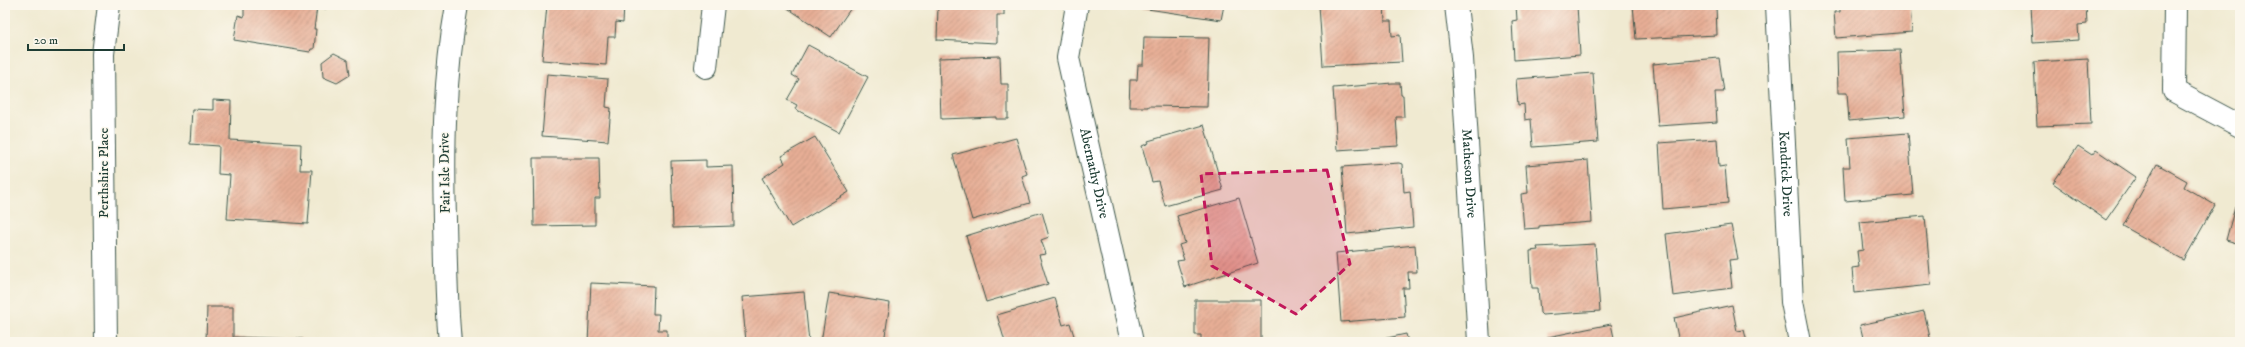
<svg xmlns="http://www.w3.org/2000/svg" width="2245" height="347" font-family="'IM FELL DW Pica',serif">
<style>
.building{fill:url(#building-hatch)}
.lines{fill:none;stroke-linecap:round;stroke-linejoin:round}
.minor-casing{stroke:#3e574c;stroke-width:24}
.tertiary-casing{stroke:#3e574c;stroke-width:24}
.minor{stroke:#fff;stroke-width:22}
.tertiary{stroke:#fff;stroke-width:22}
.marked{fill:#c2185b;fill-opacity:0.2;stroke:#c2185b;stroke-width:3;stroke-dasharray:8 5;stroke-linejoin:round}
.labels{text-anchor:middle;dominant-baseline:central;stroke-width:3;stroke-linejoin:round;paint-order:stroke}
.street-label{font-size:14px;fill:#1f3d34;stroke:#fbf7ec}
</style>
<defs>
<pattern id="building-hatch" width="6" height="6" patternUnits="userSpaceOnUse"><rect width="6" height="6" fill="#e7ae95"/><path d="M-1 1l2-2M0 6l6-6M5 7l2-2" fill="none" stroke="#bb8f7a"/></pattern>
</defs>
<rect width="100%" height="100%" fill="#fbf7ec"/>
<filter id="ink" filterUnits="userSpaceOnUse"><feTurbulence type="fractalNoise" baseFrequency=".025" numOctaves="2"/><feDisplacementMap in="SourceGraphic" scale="8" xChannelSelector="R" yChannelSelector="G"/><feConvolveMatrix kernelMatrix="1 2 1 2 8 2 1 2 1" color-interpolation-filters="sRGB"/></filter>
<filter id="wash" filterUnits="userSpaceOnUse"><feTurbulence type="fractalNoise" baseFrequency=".012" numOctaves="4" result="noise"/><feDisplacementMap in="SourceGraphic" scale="16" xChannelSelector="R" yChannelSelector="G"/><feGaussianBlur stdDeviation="0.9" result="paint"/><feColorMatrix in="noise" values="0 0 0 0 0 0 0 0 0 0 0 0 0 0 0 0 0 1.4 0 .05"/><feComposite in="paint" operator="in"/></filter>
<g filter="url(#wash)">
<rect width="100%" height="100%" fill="#f0ead1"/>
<g id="blocks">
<path class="building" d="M 246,5 L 327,5 L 326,9 L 317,7 L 314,29 L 316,29 L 314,49 L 311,49 L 310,52 L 234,40 L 238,15 L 244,17 L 244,7 Z
M 547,5 L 624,5 L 623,23 L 616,22 L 615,37 L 608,37 L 606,65 L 542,60 Z
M 783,5 L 853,5 L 831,37 Z
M 938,5 L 1004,5 L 1004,15 L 997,15 L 997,43 L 937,40 Z
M 1142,5 L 1224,5 L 1221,20 L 1141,8 Z
M 1319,5 L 1384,5 L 1385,21 L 1391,21 L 1392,36 L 1400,35 L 1402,62 L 1323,66 Z
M 1516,5 L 1577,5 L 1580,55 L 1514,60 L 1512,21 L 1517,20 Z
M 1633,5 L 1716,5 L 1717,35 L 1636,39 Z
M 1840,5 L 1910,5 L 1912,32 L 1836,38 L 1834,12 L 1840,12 Z
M 2031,5 L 2086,5 L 2087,24 L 2078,25 L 2079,40 L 2033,43 Z
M 1144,37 L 1209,38 L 1207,107 L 1148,106 L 1148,107 L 1129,107 L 1130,80 L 1137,80 L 1138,65 L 1143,65 Z
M 808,45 L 868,77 L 839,132 L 795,109 L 797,105 L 787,100 L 799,79 L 792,75 Z
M 1900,50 L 1905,116 L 1849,121 L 1847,93 L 1838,93 L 1837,52 Z
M 334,53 L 348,60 L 350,75 L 337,83 L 323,77 L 322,62 Z
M 1000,56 L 1001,84 L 1008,84 L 1008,119 L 996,119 L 996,117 L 941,119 L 939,58 Z
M 1719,58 L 1724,92 L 1715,92 L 1717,122 L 1658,126 L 1653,64 Z
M 2088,59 L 2091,124 L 2037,126 L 2034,62 Z
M 1593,73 L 1598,142 L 1533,147 L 1531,119 L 1525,120 L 1524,104 L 1518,105 L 1516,79 Z
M 547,74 L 608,79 L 606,107 L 611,108 L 608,141 L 542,136 Z
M 1392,83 L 1400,83 L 1401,95 L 1403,95 L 1404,117 L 1396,117 L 1398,146 L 1337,150 L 1333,88 Z
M 213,100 L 231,101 L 230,140 L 301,144 L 300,170 L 312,170 L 308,224 L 227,219 L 230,175 L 218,174 L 219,146 L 190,144 L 192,109 L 213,110 Z
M 1204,125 L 1223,190 L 1165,206 L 1158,181 L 1152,182 L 1142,146 L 1149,143 L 1148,141 Z
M 1908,133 L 1913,195 L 1845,201 L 1843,167 L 1850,167 L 1848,138 Z
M 815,137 L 849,192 L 791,227 L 762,178 L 785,163 L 781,156 Z
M 1016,138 L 1027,174 L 1022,176 L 1030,203 L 972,220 L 953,155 Z
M 1717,139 L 1719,167 L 1725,166 L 1728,203 L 1663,209 L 1659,143 Z
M 2078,146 L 2092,155 L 2096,150 L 2136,177 L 2106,220 L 2053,183 Z
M 533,158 L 599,158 L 600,198 L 595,198 L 595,225 L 534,226 Z
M 706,160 L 706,167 L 733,166 L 734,226 L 673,228 L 671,161 Z
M 1588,160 L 1592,222 L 1539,226 L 1539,228 L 1524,229 L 1521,194 L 1528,193 L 1526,165 Z
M 1399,163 L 1402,164 L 1404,192 L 1410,191 L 1413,227 L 1347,234 L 1342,167 Z
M 2157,164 L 2187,181 L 2184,187 L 2215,205 L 2184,260 L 2123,226 Z
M 1239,198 L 1258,263 L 1185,287 L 1177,261 L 1184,260 L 1179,245 L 1185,243 L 1177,216 Z
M 2235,207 L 2240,208 L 2240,244 L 2226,240 Z
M 1042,212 L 1049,237 L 1041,240 L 1046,254 L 1039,255 L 1048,284 L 986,302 L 966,236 Z
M 1925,216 L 1931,285 L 1854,293 L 1852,268 L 1859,267 L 1857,251 L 1863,250 L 1860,222 Z
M 1731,225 L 1738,259 L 1729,260 L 1732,288 L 1673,296 L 1666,234 Z
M 1595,244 L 1600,311 L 1542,315 L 1540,313 L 1538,288 L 1532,288 L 1530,251 L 1538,250 L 1537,247 Z
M 1415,245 L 1417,272 L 1408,272 L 1409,288 L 1403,288 L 1405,317 L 1341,322 L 1336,253 Z
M 591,283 L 654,286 L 653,314 L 659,314 L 658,330 L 667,330 L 667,342 L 588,342 Z
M 804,292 L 809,342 L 746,342 L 742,297 Z
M 829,293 L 890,303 L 884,342 L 821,342 Z
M 1055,298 L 1063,325 L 1070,323 L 1076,342 L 1005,342 L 997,315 Z
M 1195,300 L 1261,300 L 1261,342 L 1201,342 L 1201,335 L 1195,335 Z
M 1732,305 L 1737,331 L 1744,330 L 1747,342 L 1679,342 L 1674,318 Z
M 207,307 L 233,307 L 233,337 L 303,339 L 303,342 L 206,341 Z
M 1924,311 L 1931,342 L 1864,342 L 1860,325 Z
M 1611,324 L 1615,342 L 1549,342 L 1548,337 Z
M 1406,334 L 1408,342 L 1373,342 L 1373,341 Z"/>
</g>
</g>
<g filter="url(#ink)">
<use href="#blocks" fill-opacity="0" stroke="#3e574c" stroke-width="1"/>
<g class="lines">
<defs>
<g id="minor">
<path id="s1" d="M 1077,5 L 1068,58 L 1132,342"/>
<path id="s2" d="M 1456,5 L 1462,58 L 1479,342"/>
<path id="s3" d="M 1777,5 L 1792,302 L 1800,342"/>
<path d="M 2175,5 L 2174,91 L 2240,126"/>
<path d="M 706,67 L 713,5"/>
<path d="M 106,342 L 103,54 L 109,5"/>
</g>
<path id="tertiary" d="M 450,342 C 446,301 446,261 445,220 C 443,148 444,77 457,5"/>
</defs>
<use href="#minor" class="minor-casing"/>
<use href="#tertiary" class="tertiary-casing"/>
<use href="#minor" class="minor"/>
<use href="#tertiary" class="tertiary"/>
</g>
</g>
<path class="marked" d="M 1327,170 L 1350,264 L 1296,314 L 1212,266 L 1201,174 Z"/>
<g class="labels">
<g class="street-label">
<text transform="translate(104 173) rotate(-90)">Perthshire Place</text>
<text transform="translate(445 173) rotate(-91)">Fair Isle Drive</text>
<text stroke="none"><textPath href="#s2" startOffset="169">Matheson Drive</textPath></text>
<text stroke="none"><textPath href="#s1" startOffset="172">Abernathy Drive</textPath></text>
<text stroke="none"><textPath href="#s3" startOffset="169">Kendrick Drive</textPath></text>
</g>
</g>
<rect width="2245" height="347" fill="none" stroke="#fbf7ec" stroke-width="20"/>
<path d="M28 44v6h96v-6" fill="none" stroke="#1f3d34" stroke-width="2"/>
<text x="34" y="44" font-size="12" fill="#1f3d34" stroke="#fbf7ec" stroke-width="3" paint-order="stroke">20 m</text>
</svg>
